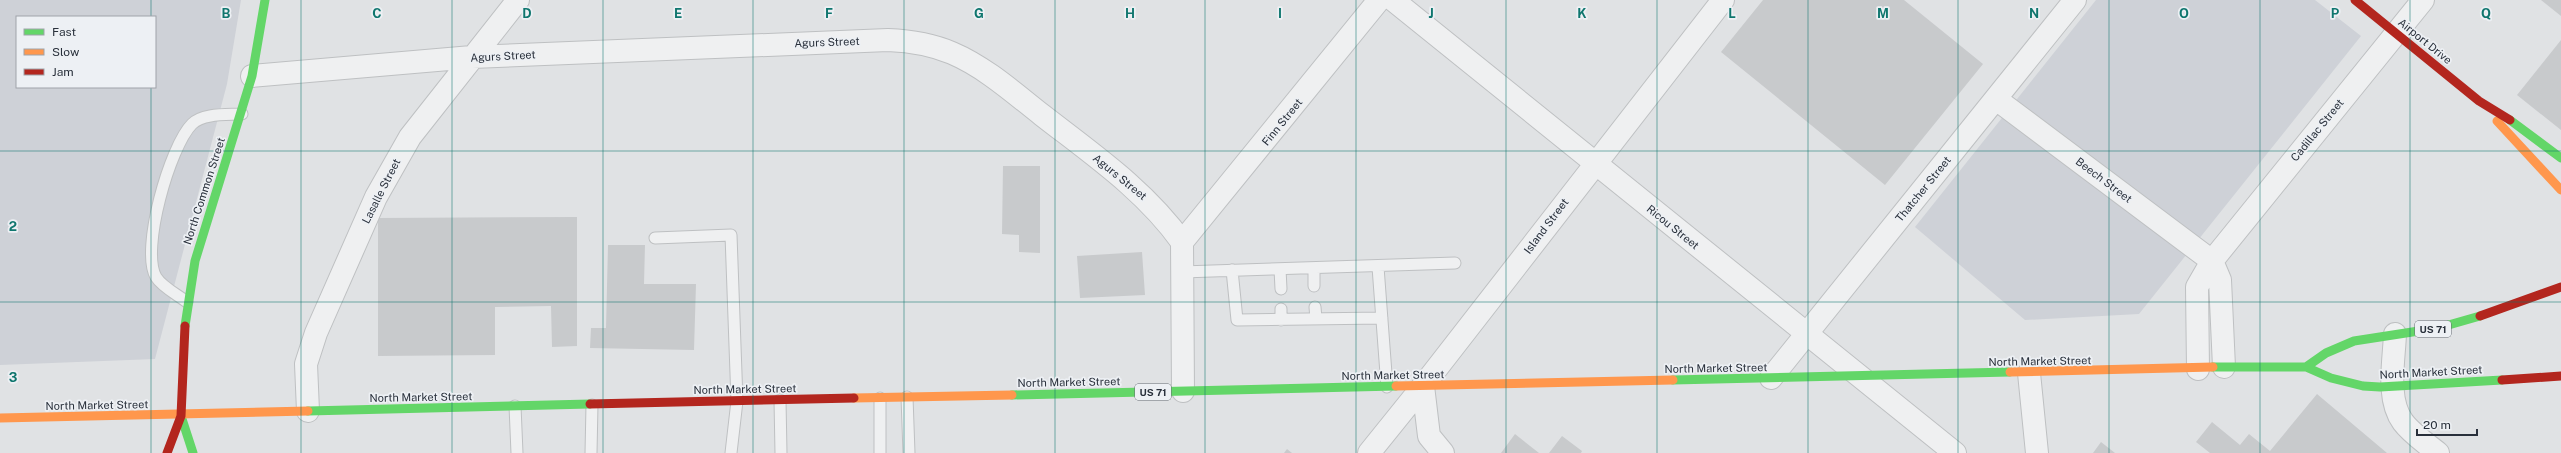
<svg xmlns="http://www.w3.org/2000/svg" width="2561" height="453" font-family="'Public Sans',sans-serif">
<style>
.built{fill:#ced1d7;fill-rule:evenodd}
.building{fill:#c8cacc}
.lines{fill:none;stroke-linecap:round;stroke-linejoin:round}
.lane-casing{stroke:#bec0c2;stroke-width:13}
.street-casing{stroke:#bec0c2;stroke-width:24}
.lane{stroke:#eff0f1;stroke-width:11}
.street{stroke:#eff0f1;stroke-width:22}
.fast{stroke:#63d668;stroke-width:9}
.slow{stroke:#ff974d;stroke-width:9}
.jam{stroke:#b3261e;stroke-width:9}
.grid{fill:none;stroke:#0f766e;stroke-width:1;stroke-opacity:0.55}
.labels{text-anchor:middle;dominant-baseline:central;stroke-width:3.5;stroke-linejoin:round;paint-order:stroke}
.shield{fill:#edf0f4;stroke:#646a72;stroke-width:1}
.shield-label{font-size:10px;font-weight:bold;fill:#29303b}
.street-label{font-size:11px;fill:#29303b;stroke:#edf0f4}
.grid-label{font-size:13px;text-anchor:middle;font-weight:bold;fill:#0f766e;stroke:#edf0f4;stroke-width:3.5;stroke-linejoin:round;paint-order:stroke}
</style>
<rect width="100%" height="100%" fill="#e0e2e4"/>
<path class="built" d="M 0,0 L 241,0 L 227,84 L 155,359 L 0,365 ZM 17,17 L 155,17 L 155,87 L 17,87 Z
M 2096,0 L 2315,0 L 2361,36 L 2139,314 L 2025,320 L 1915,227 Z"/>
<path class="building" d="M 1763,0 L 1904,0 L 1983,64 L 1885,185 L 1721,52 Z
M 2541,0 L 2561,0 L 2561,16 Z
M 2561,40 L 2561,130 L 2517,95 Z
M 1003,166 L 1040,166 L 1040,253 L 1019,252 L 1019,235 L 1002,234 Z
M 577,217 L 577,346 L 552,347 L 551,306 L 495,307 L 495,355 L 378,356 L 378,218 Z
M 608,245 L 645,245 L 644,284 L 696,284 L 694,350 L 590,348 L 591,328 L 606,328 Z
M 1142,252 L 1145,295 L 1080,298 L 1077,256 Z
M 2317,394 L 2387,453 L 2210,453 L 2196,442 L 2212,422 L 2240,445 L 2249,434 L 2270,451 Z
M 1515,434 L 1539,453 L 1501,453 Z
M 1562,436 L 1582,451 L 1581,453 L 1549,453 Z
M 2101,442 L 2115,453 L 2093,453 Z
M 1287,449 L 1292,453 L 1284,453 Z"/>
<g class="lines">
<defs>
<path id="lane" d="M 655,238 L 731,235 L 737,401 L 731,453
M 1378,267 L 1387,387
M 1280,269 L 1281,289
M 1314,269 L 1314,286
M 1232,270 L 1237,320 L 1382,318
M 1182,272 L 1455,263
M 187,302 C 178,295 162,287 156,277 C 140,250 170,146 192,124 C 203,113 227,115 242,114
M 1315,307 L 1316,319
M 1281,309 L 1281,320
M 907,397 L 909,453
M 780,400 L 781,453
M 515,406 L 517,453
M 591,453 L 592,405
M 880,453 L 880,398"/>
<path id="street" d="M 1393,0 L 1955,453
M 252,76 L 472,57 L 888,40 C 911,41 931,44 952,53 C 985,67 1014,93 1042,115 C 1092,154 1145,190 1182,242 L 1183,391
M 1996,99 L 2212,261
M 1182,242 L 1379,0
M 2212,261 L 2220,280 L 2224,367
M 2395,334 C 2394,361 2386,399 2403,422 C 2412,434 2427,444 2438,453
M 2198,369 L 2197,287 L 2212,261 L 2423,0
M 2029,373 L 2037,453
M 1771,378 L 2075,0
M 1423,386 L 1429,436 L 1443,453
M 308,411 L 306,364 L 316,333 L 376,197 L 410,137 L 518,0
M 1369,453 L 1423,386 L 1723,0"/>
</defs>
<use href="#lane" class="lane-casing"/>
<use href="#street" class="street-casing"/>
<use href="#lane" class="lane"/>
<use href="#street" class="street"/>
<path class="fast" d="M 2510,120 L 2561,158
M 185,326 L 195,261 L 252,76 L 265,0
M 2213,367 L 2306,367 L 2331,378 L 2363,386 L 2380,387 L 2502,380
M 2306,367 L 2326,353 L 2354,341 L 2438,328 L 2480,316
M 1673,380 L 2010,372
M 1012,395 L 1396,386
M 308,411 L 590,404
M 181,416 L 193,453"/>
<path class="slow" d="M 2497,121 L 2561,190
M 2010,372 L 2213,367
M 1396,386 L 1673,380
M 854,398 L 1012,395
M 0,418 L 308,411"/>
<path class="jam" d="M 2355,0 L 2479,101 L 2510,120
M 2480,316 L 2561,287
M 2502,380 L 2561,376
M 590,404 L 854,398
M 167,453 L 181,416 L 185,326"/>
</g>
<path class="grid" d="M 151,0 L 151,17M 301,0 L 301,453M 452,0 L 452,453M 603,0 L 603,453M 753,0 L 753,453M 904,0 L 904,453M 1055,0 L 1055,453M 1205,0 L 1205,453M 1356,0 L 1356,453M 1506,0 L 1506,453M 1657,0 L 1657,453M 1808,0 L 1808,453M 1958,0 L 1958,453M 2109,0 L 2109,453M 2260,0 L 2260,453M 2410,0 L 2410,453M 151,87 L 151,453M 0,151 L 2561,151M 0,302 L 2561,302"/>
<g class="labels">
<g class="shield">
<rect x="2415" y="321" width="36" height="16" rx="3"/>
<rect x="1135" y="384" width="36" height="16" rx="3"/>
</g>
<g class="shield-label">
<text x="2433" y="329">US 71</text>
<text x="1153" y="392">US 71</text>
</g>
<g class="street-label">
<text transform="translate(2425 41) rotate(39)">Airport Drive</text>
<text transform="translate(827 42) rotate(-2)">Agurs Street</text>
<text transform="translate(503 56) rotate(-3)">Agurs Street</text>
<text transform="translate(1282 122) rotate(-51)">Finn Street</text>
<text transform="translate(2317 130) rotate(-51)">Cadillac Street</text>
<text transform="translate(1120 177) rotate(39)">Agurs Street</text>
<text transform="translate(2104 180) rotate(37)">Beech Street</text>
<text transform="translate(1923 189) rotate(-51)">Thatcher Street</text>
<text transform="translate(204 191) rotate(-72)">North Common Street</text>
<text transform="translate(381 191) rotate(-63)">Lasalle Street</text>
<text transform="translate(1546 226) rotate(-53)">Island Street</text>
<text transform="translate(1673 227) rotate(39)">Ricou Street</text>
<text transform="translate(2040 361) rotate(-1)">North Market Street</text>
<text transform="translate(1716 368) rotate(-1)">North Market Street</text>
<text transform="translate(2431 372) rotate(-3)">North Market Street</text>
<text transform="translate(1393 375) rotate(-1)">North Market Street</text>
<text transform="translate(1069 382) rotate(-1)">North Market Street</text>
<text transform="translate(745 389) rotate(-1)">North Market Street</text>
<text transform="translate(421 397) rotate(-1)">North Market Street</text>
<text transform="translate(97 405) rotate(-1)">North Market Street</text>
</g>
</g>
<g class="grid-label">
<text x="226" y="18">B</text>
<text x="377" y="18">C</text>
<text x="527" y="18">D</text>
<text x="678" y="18">E</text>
<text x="829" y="18">F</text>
<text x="979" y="18">G</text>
<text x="1130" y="18">H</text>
<text x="1280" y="18">I</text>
<text x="1431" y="18">J</text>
<text x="1582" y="18">K</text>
<text x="1732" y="18">L</text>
<text x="1883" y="18">M</text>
<text x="2034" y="18">N</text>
<text x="2184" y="18">O</text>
<text x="2335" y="18">P</text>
<text x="2486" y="18">Q</text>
<text x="13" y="231">2</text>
<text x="13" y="382">3</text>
</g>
<rect x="16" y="16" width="140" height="72" fill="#edf0f4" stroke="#9fa3aa"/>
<rect x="24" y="29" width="20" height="6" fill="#63d668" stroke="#9fa3aa"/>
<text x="52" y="36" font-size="12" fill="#29303b">Fast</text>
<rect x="24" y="49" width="20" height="6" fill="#ff974d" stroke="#9fa3aa"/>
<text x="52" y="56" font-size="12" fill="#29303b">Slow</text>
<rect x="24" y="69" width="20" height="6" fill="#b3261e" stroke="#9fa3aa"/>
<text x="52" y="76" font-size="12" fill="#29303b">Jam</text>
<path d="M2417 429v6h60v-6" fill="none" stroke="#29303b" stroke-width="2"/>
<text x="2423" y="429" font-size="12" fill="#29303b" stroke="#edf0f4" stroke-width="3" paint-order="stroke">20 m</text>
</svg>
